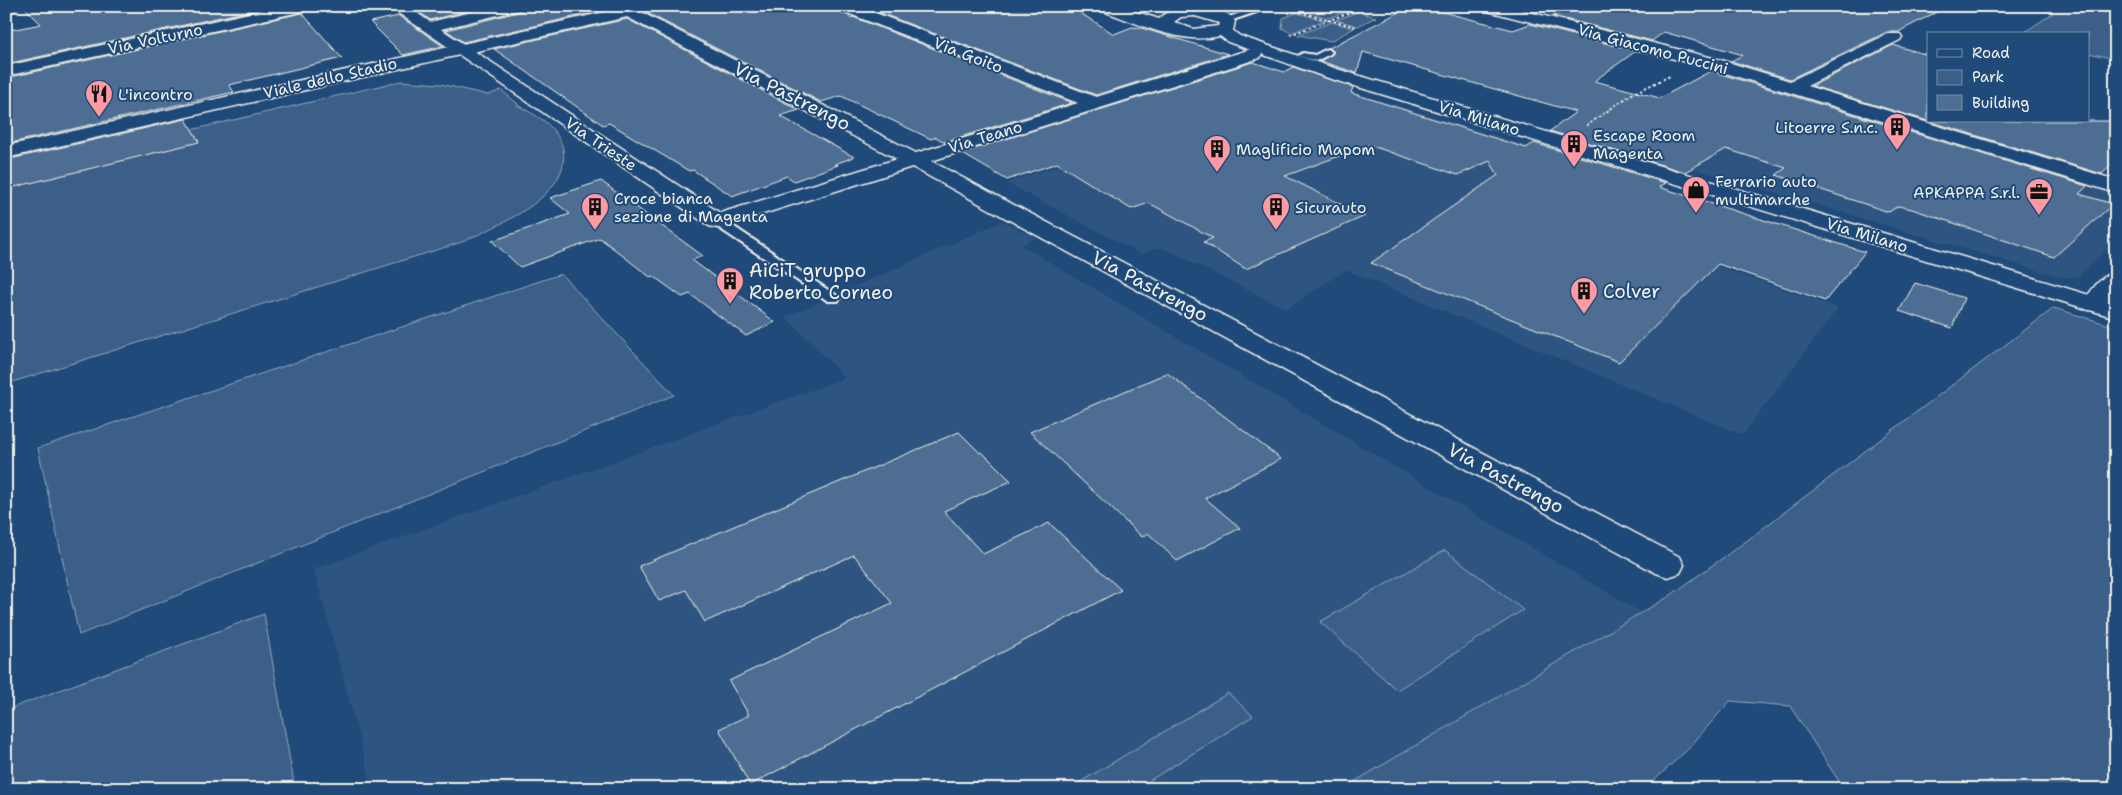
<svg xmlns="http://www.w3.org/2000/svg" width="2122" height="795" font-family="'Shantell Sans',sans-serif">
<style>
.built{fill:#2d5581}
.green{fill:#3a5f88;stroke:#97a8b8}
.building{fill:#4d6e92;stroke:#f4f1e8}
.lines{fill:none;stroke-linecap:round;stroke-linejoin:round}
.lane-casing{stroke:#f4f1e8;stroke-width:4}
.street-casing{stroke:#f4f1e8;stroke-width:3}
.secondary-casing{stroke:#f4f1e8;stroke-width:3}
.path{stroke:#f4f1e8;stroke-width:2;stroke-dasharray:2.5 2.5;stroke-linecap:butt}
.lane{fill:#1f4a7a;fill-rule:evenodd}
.street{fill:#1f4a7a;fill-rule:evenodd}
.secondary{fill:#1f4a7a;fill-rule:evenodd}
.labels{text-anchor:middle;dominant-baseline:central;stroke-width:4;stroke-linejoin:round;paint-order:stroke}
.far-street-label{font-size:16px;fill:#f4f1e8;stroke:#1f4a7a}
.far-poi-label{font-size:16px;fill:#f4f1e8;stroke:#1f4a7a;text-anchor:start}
.street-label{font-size:19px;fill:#f4f1e8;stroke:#1f4a7a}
.poi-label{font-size:19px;fill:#f4f1e8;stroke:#1f4a7a;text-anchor:start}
</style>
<rect width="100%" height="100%" fill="#1f4a7a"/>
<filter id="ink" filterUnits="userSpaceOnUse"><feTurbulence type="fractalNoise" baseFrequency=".02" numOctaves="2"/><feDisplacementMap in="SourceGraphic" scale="10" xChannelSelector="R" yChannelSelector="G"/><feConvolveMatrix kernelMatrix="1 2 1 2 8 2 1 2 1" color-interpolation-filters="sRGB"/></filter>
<g filter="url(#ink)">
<path class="built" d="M 1711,71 L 2116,194 L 2116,241 L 2078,277 L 2060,277 L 1583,136 Z
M 1357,93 L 1781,224 L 1716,266 L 1838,308 L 1743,435 L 1346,270 L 1286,309 L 1161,247 L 1141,254 L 1006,183 L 1247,104 L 1302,124 Z
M 1003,221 L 1035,238 L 1021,245 L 1642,613 L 1342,789 L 373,789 L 314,569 L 845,378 L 786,317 Z"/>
<path class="green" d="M 1331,6 L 1360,7 L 1328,18 L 1303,11 Z
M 1374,6 L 1380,6 L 1365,14 L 1376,17 L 1358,26 L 1336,20 Z
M 2022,6 L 2116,6 L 2116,59 L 2088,53 L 2088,34 L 2022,34 L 2053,13 Z
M 1296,13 L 1297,13 L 1324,20 L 1291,33 L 1282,28 L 1283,18 Z
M 1332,22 L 1354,28 L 1331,41 L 1298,35 Z
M 401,81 L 440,84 L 488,95 L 501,90 L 518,104 L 517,105 C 526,110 536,115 544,121 C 552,127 561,139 563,149 C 572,197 496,226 462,242 L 6,384 L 6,173 Z
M 561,274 L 674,395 L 79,635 L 38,448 Z
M 2054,308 L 2116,327 L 2116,789 L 1844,789 L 1790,706 L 1730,701 L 1688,749 L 1645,789 L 1342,789 L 1668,597 L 1745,542 Z
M 1445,550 L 1523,610 L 1397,690 L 1320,622 Z
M 264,614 L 295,789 L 6,789 L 6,710 Z
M 1228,693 L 1253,716 L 1136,789 L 1069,789 Z"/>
<path class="building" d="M 23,6 L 271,6 L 6,64 L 6,31 L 41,24 Z
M 440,6 L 487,6 L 430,20 L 418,11 Z
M 527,6 L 622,6 L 463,42 L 446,30 L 522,11 Z
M 664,6 L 832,6 L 836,11 L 849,16 L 850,18 L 853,17 L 1072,103 L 944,142 L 936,137 L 931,139 L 841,96 L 821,102 L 649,14 Z
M 890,6 L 1069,6 L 1114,34 L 1132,27 L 1141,28 L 1228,54 L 1096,95 L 875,11 Z
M 1411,6 L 1419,6 L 1513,30 L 1530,24 L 1636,51 L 1594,81 L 1660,98 L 1711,71 L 2087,186 L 2079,194 L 2113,204 L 2054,257 L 1912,209 L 1898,206 L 1889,212 L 1776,175 L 1786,168 L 1726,149 L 1685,172 L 1550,131 L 1576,112 L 1363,52 L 1357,73 L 1320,61 L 1333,53 L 1329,48 Z
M 1579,6 L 1948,6 L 1898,32 L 1887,32 L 1790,79 L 1731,61 L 1743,55 L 1664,32 L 1652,41 L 1553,16 Z
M 302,13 L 342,58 L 229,85 L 234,92 L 6,144 L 6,78 Z
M 399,16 L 443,46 L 403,55 L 370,22 Z
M 627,19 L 799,110 L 780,116 L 854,157 L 835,164 L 838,165 L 794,181 L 787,176 L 732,196 L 693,170 L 689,171 L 609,123 L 603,125 L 494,49 Z
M 1893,45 L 1928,55 L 1928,121 L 1812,86 Z
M 1253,62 L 1284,72 L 1293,67 L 1353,87 L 1351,93 L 1526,148 L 1534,143 L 1666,183 L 1659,187 L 1865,252 L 1825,301 L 1718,264 L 1619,362 L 1371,263 L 1498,175 L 1490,161 L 1458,175 L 1369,145 L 1285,176 L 1365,216 L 1246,269 L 1203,242 L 1213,238 L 1149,203 L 1131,209 L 1057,163 L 1007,180 L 961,153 Z
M 186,119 L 199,142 L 6,189 L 6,160 Z
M 1929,121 L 2116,121 L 2116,161 L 2102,174 Z
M 601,181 L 703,256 L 692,260 L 775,322 L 746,336 L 690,294 L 682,297 L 653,276 L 650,277 L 600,238 L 520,267 L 492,241 L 570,214 L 550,198 Z
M 1915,283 L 1964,298 L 1952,328 L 1899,311 Z
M 1167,373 L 1281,459 L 1205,498 L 1240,528 L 1177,561 L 1148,533 L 1142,537 L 1030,432 Z
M 959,432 L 980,453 L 982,452 L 1011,481 L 944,511 L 983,554 L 1049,523 L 1121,590 L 750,785 L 719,729 L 749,715 L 729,681 L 892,603 L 854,555 L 705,622 L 686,590 L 659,601 L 639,566 Z"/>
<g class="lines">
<defs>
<path id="lane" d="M 1213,6 L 1233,6 L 1194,15 L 1190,12 Z
M 1260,6 L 1274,6 L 1230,21 L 1226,18 Z
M 1327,49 L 1332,52 L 1330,54 L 1316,61 L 1298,56 L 1303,53 L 1315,55 Z
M 717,217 L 721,218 L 840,298 L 838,301 L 828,301 L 713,224 L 711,221 Z"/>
<path id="street" d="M 6,6 L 20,6 L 17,9 L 6,12 Z
M 281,6 L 312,6 L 304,11 L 6,76 L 6,66 Z
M 388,6 L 407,6 L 430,22 L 496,6 L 525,6 L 522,9 L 441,29 L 720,213 L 897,159 L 623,15 L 621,12 L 623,9 L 635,9 L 916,153 L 1078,103 L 837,9 L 834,6 L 857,6 L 1096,97 L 1248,50 L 1260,50 L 1262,54 L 1260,58 L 931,161 L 1680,557 L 1684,565 L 1680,573 L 1668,577 L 1656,573 L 912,167 L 725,226 L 717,228 L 709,226 Z
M 1477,6 L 1505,6 L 1721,60 L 1790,81 L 1888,34 L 1900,34 L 1902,37 L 1900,40 L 1807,86 L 2116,180 L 2116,193 L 1709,68 L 1480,9 Z
M 2116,271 C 2116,291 2113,316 2085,309 L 2082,304 C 2090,292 2102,274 2116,271 Z"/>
<path id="secondary" d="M 632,6 L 662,6 L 654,11 L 6,158 L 6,146 Z
M 1095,6 L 1119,6 L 1159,19 C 1173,3 1222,2 1235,21 L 1233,31 L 1240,36 L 1337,69 L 2116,303 L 2116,318 L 1325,77 L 1228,42 L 1220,36 C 1180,46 1135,22 1098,9 ZM 1195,16 L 1219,23 L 1218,26 L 1193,29 L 1174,22 L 1181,17 Z"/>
</defs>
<use href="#lane" class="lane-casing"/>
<use href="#street" class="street-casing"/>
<use href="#secondary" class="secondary-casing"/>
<path class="path" d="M 1444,6 L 1462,11
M 1295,11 L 1356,27
M 1288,13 L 1317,6
M 1290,35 L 1367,6
M 1586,126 L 1632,94 L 1670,76"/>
<use href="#lane" class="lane"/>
<use href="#street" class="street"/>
<use href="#secondary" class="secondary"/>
</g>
</g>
<defs>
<symbol id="restaurant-pin" viewBox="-11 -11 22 30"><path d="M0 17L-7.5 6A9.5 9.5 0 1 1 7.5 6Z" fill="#ff9aa2" stroke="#1f4a7a"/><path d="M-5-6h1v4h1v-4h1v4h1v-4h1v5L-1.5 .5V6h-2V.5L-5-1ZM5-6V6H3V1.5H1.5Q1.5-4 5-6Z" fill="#111"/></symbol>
<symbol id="building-pin" viewBox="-11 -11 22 30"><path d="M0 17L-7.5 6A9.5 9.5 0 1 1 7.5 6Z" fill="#ff9aa2" stroke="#1f4a7a"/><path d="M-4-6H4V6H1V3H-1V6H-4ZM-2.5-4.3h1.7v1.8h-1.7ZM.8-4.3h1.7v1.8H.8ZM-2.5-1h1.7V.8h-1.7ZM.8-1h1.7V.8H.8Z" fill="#111"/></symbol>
<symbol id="shop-pin" viewBox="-11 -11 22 30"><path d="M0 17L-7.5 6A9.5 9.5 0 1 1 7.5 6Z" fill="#ff9aa2" stroke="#1f4a7a"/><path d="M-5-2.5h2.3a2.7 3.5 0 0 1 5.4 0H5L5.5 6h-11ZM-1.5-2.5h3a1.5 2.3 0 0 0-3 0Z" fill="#111"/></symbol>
<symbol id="office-pin" viewBox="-11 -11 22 30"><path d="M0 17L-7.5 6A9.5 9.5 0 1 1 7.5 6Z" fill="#ff9aa2" stroke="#1f4a7a"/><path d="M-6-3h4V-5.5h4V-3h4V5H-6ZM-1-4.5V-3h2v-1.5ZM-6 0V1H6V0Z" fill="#111"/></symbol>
</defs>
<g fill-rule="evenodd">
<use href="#restaurant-pin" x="83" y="78" width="32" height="43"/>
<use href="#building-pin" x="1881" y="111" width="32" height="43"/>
<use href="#building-pin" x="1558" y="128" width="32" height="43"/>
<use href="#building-pin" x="1201" y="133" width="32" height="43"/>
<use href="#shop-pin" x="1680" y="174" width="32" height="43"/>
<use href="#office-pin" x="2023" y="176" width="32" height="43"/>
<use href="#building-pin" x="579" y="191" width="32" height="43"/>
<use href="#building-pin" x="1260" y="191" width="32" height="43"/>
<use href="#building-pin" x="714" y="265" width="32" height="43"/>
<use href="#building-pin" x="1568" y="275" width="32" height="43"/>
</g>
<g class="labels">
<g class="far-street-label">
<text transform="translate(155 39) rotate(-12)">Via Volturno</text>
<text transform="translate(1653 49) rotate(15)">Via Giacomo Puccini</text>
<text transform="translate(968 55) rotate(21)">Via Goito</text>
<text transform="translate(330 78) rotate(-13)">Viale dello Stadio</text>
<text transform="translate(1479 118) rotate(17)">Via Milano</text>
<text transform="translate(985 137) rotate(-17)">Via Teano</text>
<text transform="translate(601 144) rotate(34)">Via Trieste</text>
<text transform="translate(1867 235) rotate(17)">Via Milano</text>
</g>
<g class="far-poi-label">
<text x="118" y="94">L'incontro</text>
<text x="1878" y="127" text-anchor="end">Litoerre S.n.c.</text>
<text x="1593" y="135">Escape Room<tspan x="1593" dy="18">Magenta</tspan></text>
<text x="1236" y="149">Maglificio Mapom</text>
<text x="1715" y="181">Ferrario auto<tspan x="1715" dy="18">multimarche</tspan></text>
<text x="2020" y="192" text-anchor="end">APKAPPA S.r.l.</text>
<text x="614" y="198">Croce bianca<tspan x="614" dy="18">sezione di Magenta</tspan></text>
<text x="1295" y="207">Sicurauto</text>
</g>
<g class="street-label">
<text transform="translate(792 96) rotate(27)">Via Pastrengo</text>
<text transform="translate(1150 286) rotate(28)">Via Pastrengo</text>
<text transform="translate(1506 478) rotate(28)">Via Pastrengo</text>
</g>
<g class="poi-label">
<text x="749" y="270">AiCiT gruppo<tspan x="749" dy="22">Roberto Corneo</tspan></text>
<text x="1603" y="291">Colver</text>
</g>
</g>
<rect width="2122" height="795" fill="none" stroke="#1f4a7a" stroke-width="25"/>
<rect x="12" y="12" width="2097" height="770" fill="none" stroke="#f4f1e8" stroke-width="2" filter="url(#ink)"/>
<rect x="1927" y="32" width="162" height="90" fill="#1f4a7a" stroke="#748da6"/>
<rect x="1937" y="49" width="25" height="8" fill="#1f4a7a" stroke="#748da6"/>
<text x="1972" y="58" font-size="15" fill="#f4f1e8">Road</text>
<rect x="1937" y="70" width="25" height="15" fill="#3a5f88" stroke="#748da6"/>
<text x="1972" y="82" font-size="15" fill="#f4f1e8">Park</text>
<rect x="1937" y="95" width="25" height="15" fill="#4d6e92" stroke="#748da6"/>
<text x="1972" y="108" font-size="15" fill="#f4f1e8">Building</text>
</svg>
